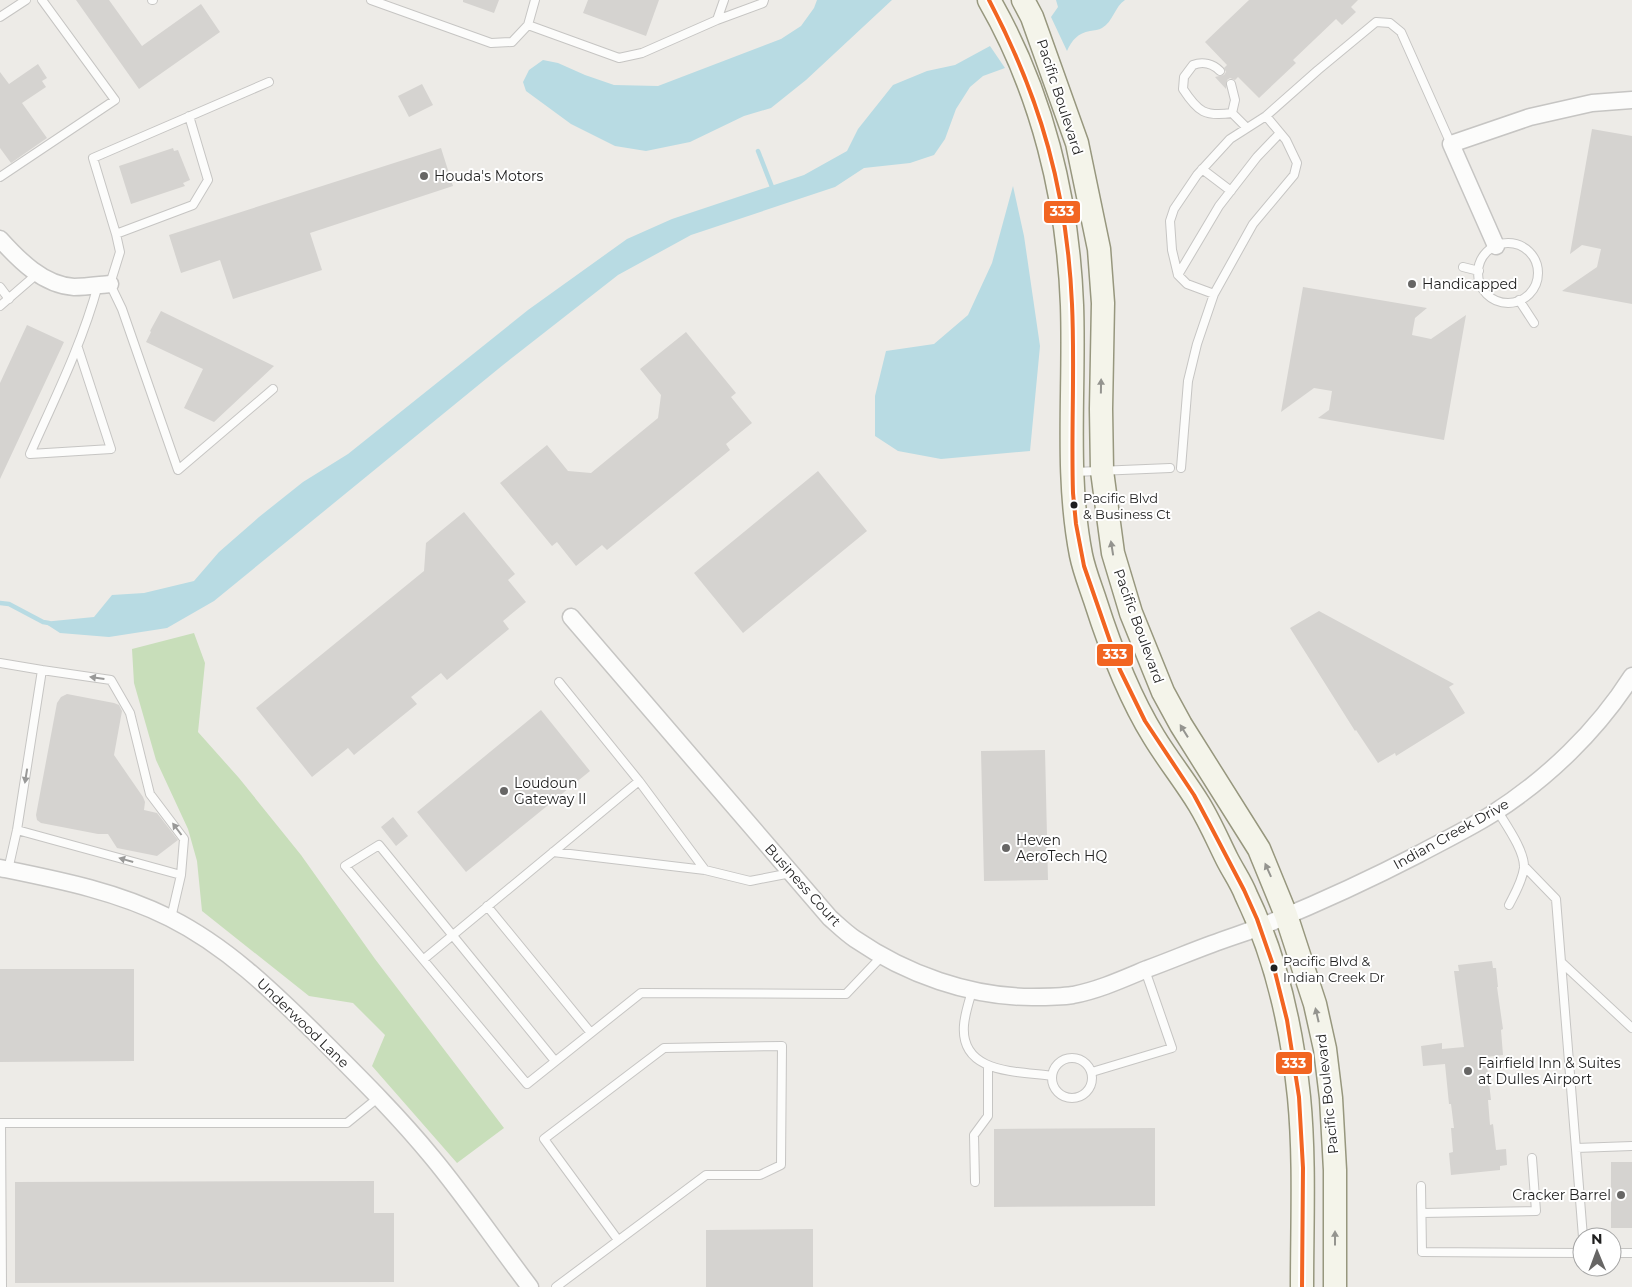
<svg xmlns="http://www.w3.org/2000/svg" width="1632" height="1287" font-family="Montserrat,sans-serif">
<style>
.forest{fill:#c8deba}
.water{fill:#b8dbe3}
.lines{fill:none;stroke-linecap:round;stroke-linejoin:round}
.stream{stroke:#b8dbe3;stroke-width:4.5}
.building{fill:#d5d3d0}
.service-casing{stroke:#c6c5c3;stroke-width:10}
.minor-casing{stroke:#c6c5c3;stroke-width:19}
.secondary-casing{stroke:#97977e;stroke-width:25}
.service{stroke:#fcfcfb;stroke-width:8}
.minor{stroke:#fcfcfb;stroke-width:16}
.secondary{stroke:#f4f4ea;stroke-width:22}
.bus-1-casing{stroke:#fff;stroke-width:8}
.bus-1{stroke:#f26522;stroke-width:4}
.oneway{fill:#94948f}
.oneway2{fill:#999998}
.poi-dot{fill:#676665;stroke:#fff;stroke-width:2}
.bus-dot{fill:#1f1f1f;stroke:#fff;stroke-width:2}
.labels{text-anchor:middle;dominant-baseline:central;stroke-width:4;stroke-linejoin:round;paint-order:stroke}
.bus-label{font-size:13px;fill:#1f1f1f;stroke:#fff;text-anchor:start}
.street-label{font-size:14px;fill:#1f1f1f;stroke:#fff}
.poi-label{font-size:14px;fill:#1f1f1f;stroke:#fff;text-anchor:start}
.line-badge{stroke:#fff;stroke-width:2}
.badge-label{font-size:14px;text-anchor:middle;font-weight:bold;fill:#fff}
</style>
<rect width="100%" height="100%" fill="#edebe7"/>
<path class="forest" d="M 194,633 L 205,663 L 198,732 L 239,778 L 301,855 L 375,959 L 504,1128 L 457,1163 L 372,1066 L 385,1035 L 353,1003 L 309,996 L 202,911 L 197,861 L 188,829 L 156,760 L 134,683 L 132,649 Z"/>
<path class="water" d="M 817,0 L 892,0 L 806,80 L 771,108 L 744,116 L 690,142 L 646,151 L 615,146 L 571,124 L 526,91 L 523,82 L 529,70 L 543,60 L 558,63 L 585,75 L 614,85 L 658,86 L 781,39 L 801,26 L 814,8 Z
M 1056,0 L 1125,0 C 1115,6 1113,22 1102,28 C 1099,30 1094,30 1090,31 C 1078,33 1072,40 1067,51 L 1051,17 L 1058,7 Z
M 990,46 L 1005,68 L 983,76 L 970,87 L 956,109 L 945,139 L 934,155 L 910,163 L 864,168 L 835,187 L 691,235 L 618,275 L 503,365 L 214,601 L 167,628 L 109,637 L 60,633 L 43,622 L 94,617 L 112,595 L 144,593 L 194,581 L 219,552 L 259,517 L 303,482 L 348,454 L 528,310 L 627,239 L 672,219 L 804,175 L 847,151 L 858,129 L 893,85 L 927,71 L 955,65 Z
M 1013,186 L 1024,236 L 1040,346 L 1030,451 L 941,459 L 898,451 L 875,436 L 875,396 L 886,351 L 934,344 L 968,315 L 992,263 Z"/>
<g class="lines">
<path class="stream" d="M 758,151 L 774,192
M 0,603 L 9,604 L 43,622 L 49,623"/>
</g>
<path class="building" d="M 76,0 L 109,0 L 142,46 L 201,4 L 220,32 L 139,89 Z
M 463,0 L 499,0 L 494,13 L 463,2 Z
M 588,0 L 659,0 L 646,36 L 583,13 Z
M 1249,0 L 1358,0 L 1351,7 L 1356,12 L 1342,25 L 1336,19 L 1293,60 L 1296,63 L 1259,98 L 1238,77 L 1235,80 L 1230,78 L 1227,80 L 1226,89 L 1215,77 L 1224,75 L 1226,72 L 1224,68 L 1227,65 L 1205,42 Z
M 38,64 L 47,78 L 42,81 L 46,87 L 22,103 L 47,138 L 11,163 L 0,148 L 0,72 L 9,84 Z
M 422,84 L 433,105 L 409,117 L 398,96 Z
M 1592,129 L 1632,136 L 1632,304 L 1562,291 L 1597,267 L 1601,249 L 1582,245 L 1570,254 Z
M 173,148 L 174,151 L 178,150 L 190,180 L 183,183 L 185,186 L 131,204 L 119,166 Z
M 441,148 L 453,186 L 310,233 L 322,270 L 233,299 L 220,260 L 181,273 L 169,235 Z
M 1303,287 L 1427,308 L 1415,318 L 1412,335 L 1431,339 L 1466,315 L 1444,440 L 1318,418 L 1329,410 L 1332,391 L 1314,388 L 1281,412 Z
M 161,311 L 274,366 L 214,422 L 184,408 L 203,369 L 146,342 L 151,332 L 150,331 Z
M 27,325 L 64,342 L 0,479 L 0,383 Z
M 686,332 L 736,393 L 731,397 L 752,423 L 726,444 L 730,450 L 607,550 L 602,545 L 576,566 L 557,542 L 552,546 L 500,483 L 547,445 L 568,471 L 591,473 L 658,418 L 661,395 L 640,369 Z
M 818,471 L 867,531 L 743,633 L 694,573 Z
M 464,512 L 515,574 L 508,580 L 526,602 L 503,621 L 509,629 L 447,680 L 441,673 L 411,697 L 417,704 L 354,755 L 348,748 L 312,777 L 256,708 L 424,571 L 426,543 Z
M 1319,611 L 1454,684 L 1449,687 L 1465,713 L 1396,756 L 1395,753 L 1378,763 L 1356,730 L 1355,731 L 1290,628 Z
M 67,694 L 114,703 L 119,705 L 122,711 L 114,755 L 143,797 L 145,802 L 144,810 L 157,813 L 178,840 L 157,856 L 117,848 L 108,834 L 98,834 L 41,823 L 37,820 L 36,815 L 57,703 L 61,697 Z
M 541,710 L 590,771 L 466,872 L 417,812 Z
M 1045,750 L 1048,880 L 984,881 L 981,751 Z
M 393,817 L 408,836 L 396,846 L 381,827 Z
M 1492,961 L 1493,968 L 1496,968 L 1498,987 L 1497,987 L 1503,1029 L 1501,1030 L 1503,1055 L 1486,1057 L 1491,1100 L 1488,1100 L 1490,1125 L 1493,1124 L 1496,1150 L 1506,1149 L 1507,1165 L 1500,1166 L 1500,1170 L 1451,1175 L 1449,1153 L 1453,1152 L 1451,1128 L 1454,1128 L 1451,1104 L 1449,1104 L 1445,1064 L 1423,1066 L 1421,1046 L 1442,1043 L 1442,1049 L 1464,1047 L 1454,971 L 1459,971 L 1458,965 Z
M 0,969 L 134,969 L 134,1061 L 0,1062 Z
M 1155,1128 L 1155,1206 L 994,1207 L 994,1129 Z
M 1611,1162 L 1632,1162 L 1632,1228 L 1611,1228 Z
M 374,1181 L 374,1213 L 394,1213 L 394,1282 L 15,1283 L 15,1182 Z
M 813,1229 L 813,1287 L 706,1287 L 706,1230 Z"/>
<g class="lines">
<defs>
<path id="service" d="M 152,0 L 153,0
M 371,0 L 491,43 L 512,42 L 528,25 L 535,0
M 0,17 L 26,0
M 717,20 L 763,3 L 764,0
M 528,25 L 619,58 L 642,53 L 717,20 L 724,0
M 1220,71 C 1213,64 1203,61 1193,65 L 1184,77 L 1183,89 C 1198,112 1205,117 1232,113 L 1247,128
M 269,82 L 93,158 L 116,234 L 120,252 L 110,284 L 122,309 L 178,470 L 273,389
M 1231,84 L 1235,100 L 1232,113
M 1202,169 L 1231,191
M 0,177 L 115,100 L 42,0
M 116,234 L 193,205 L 208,180 L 189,116
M1478 273a30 30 0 1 1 60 0a30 30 0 1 1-60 0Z
M 1463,267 L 1479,271
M 1178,275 L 1219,206 L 1257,157 L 1280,133
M 0,287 L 9,299
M 1214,294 L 1253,224 L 1294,175 L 1297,163 L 1286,140 L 1266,116
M 1519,300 L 1534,323
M 0,306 L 37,274
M 78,348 L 111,449 L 30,454 C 55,398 82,344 98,285
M 1181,468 L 1188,381 L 1197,344 L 1214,294 L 1187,284 L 1178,275 L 1172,250 L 1170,221 L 1174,209 L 1197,175 L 1230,139 L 1266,116 L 1318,70 L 1376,22 L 1390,23 L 1401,32 L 1451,144
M 1074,472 L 1170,468
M 0,663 L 42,670
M 559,682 L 639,781 L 705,870
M 1497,810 C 1506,825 1525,851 1524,868 C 1522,882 1515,893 1509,905
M 17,830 L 181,875 L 171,918
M 553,852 L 705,870 L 750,881 L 791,873
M 1524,866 L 1556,899 L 1561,962 L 1632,1028
M 8,870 L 17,830 L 42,670 L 111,680 L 130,713 L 150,794 L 184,839 L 181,875
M 487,906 L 591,1033
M 424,959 L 639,781
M 1561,962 L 1583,1237
M 972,991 C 969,1002 965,1013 964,1025 C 960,1074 1017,1071 1052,1076
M1052 1078a20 20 0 1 1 40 0a20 20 0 1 1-40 0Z
M 555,1061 L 379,845 L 345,866 L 527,1084 L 641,993 L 846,994 L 883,955
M 1092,1072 L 1172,1048 L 1145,970
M 0,1123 L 347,1123 L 379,1097
M 1,1123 L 2,1287
M 1576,1148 L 1632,1146
M 975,1182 L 974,1135 L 988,1116 L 988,1067
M 1421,1186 L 1422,1252 L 1582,1253
M 1422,1213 L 1536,1211 L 1532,1158
M 1612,1253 L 1632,1253
M 556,1287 L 706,1175 L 760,1175 L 781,1165 L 782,1046 L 664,1048 L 544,1139 L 618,1240"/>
<path id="minor" d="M 0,239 C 19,260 43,285 74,287 C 86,287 99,285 110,284
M 1496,246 L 1451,144 L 1530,117 L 1592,103 L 1632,100
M 571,617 L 830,918 C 838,925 846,933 855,939 C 906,974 970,997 1032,997 C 1045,997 1060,997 1073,995 C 1099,990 1123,979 1147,969 C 1169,961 1190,952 1212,944 C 1228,938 1244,933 1260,927 C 1314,905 1367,881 1419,854 C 1443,841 1468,829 1492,814 C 1547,779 1597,731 1632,676
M 0,868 C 59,880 116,891 170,918 C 226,946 271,990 315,1033 C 355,1073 396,1113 432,1157 C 466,1198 497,1244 530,1287"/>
<path id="secondary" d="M 989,0 C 1042,92 1068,199 1072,305 C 1075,388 1065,473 1081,555 C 1084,570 1090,585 1095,600 C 1110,647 1128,695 1154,737 C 1168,760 1185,781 1199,804 C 1210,822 1218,841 1227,859 C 1233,871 1241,882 1246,895 C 1276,957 1292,1029 1299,1097 C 1305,1158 1302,1225 1302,1287
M 1023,0 L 1032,17 L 1077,143 L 1099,249 L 1103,303 L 1101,409 L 1102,471 L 1113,553 L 1131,613 L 1163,692 L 1181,725 L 1259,849 L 1286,915 L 1315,1004 L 1325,1049 L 1331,1098 L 1335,1170 L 1335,1287"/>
</defs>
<use href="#service" class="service-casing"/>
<use href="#minor" class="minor-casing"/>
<use href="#secondary" class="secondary-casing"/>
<use href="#service" class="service"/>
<use href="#minor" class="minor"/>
<use href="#secondary" class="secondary"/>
<defs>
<path id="bus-1" d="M 989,0 C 1041,99 1067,192 1072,304 C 1075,367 1071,430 1073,493 L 1076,524 L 1084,566 L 1120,670 L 1145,721 L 1194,795 L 1210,825 L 1244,890 L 1257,919 L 1274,968 L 1287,1020 L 1299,1097 L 1303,1168 L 1302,1287"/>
</defs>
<use href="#bus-1" class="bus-1-casing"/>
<use href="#bus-1" class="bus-1"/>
</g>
<defs><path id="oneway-solid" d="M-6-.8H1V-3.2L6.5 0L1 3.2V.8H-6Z" transform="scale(1.25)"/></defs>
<g class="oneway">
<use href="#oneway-solid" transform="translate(1101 386) rotate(-89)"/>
<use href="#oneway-solid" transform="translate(1112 548) rotate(-99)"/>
<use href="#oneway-solid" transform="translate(1184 731) rotate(-122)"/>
<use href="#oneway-solid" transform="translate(1268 870) rotate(-114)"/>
<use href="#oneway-solid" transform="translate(1317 1015) rotate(-103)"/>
<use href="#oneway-solid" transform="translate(1335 1238) rotate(-90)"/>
</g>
<g class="oneway2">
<use href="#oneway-solid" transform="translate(97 678) rotate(-172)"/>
<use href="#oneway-solid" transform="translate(26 776) rotate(99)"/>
<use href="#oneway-solid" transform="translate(177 829) rotate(-127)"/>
<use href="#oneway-solid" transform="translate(126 860) rotate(-164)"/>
</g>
<g class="poi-dot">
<circle cx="424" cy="176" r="5"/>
<circle cx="1412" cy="284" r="5"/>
<circle cx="504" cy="791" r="5"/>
<circle cx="1006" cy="848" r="5"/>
<circle cx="1468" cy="1071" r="5"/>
<circle cx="1621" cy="1195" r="5"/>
</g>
<g class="bus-dot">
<circle cx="1074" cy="505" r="4.5"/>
<circle cx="1274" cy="968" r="4.5"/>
</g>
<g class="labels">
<g class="bus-label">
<text x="1083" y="498">Pacific Blvd<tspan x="1083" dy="16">&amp; Business Ct</tspan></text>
<text x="1283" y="961">Pacific Blvd &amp;<tspan x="1283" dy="16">Indian Creek Dr</tspan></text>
</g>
<g class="street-label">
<text transform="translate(1060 97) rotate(72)">Pacific Boulevard</text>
<text transform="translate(1139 626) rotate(70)">Pacific Boulevard</text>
<text transform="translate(1451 834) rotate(-29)">Indian Creek Drive</text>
<text transform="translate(803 885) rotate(48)">Business Court</text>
<text transform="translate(303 1023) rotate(44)">Underwood Lane</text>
<text transform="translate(1327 1094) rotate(-96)">Pacific Boulevard</text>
</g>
<g class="poi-label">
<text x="434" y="176">Houda's Motors</text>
<text x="1422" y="284">Handicapped</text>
<text x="514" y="783">Loudoun<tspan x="514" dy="16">Gateway II</tspan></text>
<text x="1016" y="840">Heven<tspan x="1016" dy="16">AeroTech HQ</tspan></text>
<text x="1478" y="1063">Fairfield Inn &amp; Suites<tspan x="1478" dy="16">at Dulles Airport</tspan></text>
<text x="1611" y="1195" text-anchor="end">Cracker Barrel</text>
</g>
</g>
<g class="line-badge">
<rect x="1043" y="200" width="38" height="24" rx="5" fill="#f26522"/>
<rect x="1096" y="643" width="38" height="24" rx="5" fill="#f26522"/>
<rect x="1275" y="1051" width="38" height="24" rx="5" fill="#f26522"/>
</g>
<g class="badge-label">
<text x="1062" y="216">333</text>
<text x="1115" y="659">333</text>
<text x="1294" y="1068">333</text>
</g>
<g transform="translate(1597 1252) rotate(359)"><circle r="24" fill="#ffffff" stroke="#a5a5a5"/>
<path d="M0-4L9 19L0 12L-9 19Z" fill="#676665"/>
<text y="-8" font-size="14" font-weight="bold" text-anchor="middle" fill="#1f1f1f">N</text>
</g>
</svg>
